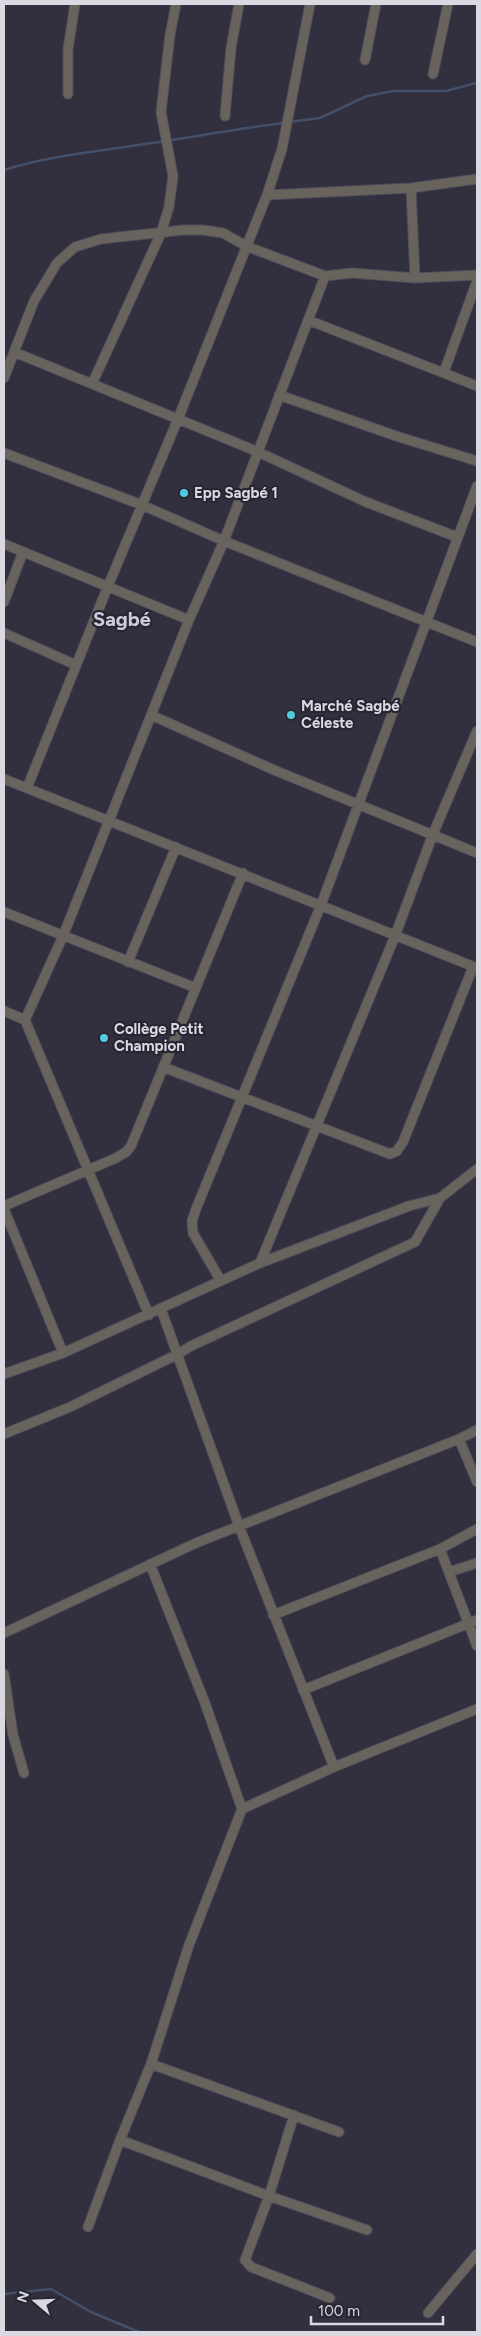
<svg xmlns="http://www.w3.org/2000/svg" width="481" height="2336" font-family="Figtree,sans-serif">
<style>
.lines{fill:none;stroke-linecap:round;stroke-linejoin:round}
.stream{stroke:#42506c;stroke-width:2.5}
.minor-casing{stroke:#504e5c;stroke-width:11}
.minor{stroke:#69635e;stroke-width:9}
.poi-dot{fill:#55cadf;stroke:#282633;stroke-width:2}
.labels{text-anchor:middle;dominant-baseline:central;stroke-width:4.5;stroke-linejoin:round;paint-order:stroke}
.poi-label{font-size:15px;font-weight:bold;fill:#dad9e2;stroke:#282633;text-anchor:start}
.district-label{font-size:20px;font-weight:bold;fill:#cdccdd;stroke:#282633}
</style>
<rect width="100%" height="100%" fill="#32303e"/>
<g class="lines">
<path class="stream" d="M 289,122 L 320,118 L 367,96 L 394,91 L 446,91 L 476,83
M 4,170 C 51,155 102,151 151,143 C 195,137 239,128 284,123
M 4,2294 L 51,2289 L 91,2312 L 139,2332"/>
<defs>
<path id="minor" d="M 365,60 L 376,4
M 433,74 L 448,4
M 68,94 L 68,49 L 75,4
M 225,116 L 231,48 L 239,4
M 411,188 L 415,278
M 267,195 L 411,188 L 477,179
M 308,320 L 477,386
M 14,352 L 256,451 L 366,502 L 457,537
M 444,372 L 477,281
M 4,378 L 34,301 L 57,263 L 75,247 L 101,239 L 183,230 L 203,230 L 223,233 L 246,246 L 325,276 L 352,273 L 415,278 L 477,275
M 92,384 L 161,233 L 169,207 L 173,176 L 161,112 L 170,35 L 176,4
M 279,395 L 396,436 L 477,461
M 4,453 L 142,505 L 224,541 L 477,642
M 4,544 L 189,620
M 4,602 L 23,552
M 4,633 L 76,665
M 151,715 L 274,770 L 477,853
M 4,779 L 477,968
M 27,788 L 108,586 L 178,419 L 267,195 L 282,149 L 310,4
M 4,912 L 196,988
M 128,962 L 176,847
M 4,1011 L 25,1020 L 149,1315
M 25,1020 L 63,936 L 189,620 L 224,541 L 325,276
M 163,1067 L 390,1154 L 397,1151 L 403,1142 L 473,967
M 4,1206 L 116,1158 L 126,1152 L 131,1146 L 243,873
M 4,1209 L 63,1353
M 260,1263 L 395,936 L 433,834 L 477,731
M 221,1281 L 193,1233 L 192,1221 L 196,1209 L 321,905 L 477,486
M 161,1309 L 239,1526 L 334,1767
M 4,1374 L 63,1353 L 260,1263 L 409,1206 L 440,1198
M 4,1434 L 70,1407 L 176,1355 L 191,1346 L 415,1242 L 440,1198 L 477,1169
M 459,1439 L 477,1482
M 440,1549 L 477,1646
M 150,1564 L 205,1703 L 242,1809
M 449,1572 L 477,1563
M 273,1615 L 440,1549 L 477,1529
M 4,1633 L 196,1543 L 459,1439 L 477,1430
M 4,1674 L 13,1735 L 24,1773
M 303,1690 L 477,1620
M 151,2064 L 339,2132
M 294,2115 L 269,2196 L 245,2260 L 251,2267 L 330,2298
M 120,2140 L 269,2196 L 367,2230
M 88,2227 L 120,2140 L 151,2064 L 189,1945 L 242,1809 L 334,1767 L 477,1709
M 428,2313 L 477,2254"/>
</defs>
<use href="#minor" class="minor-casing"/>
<use href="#minor" class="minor"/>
</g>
<g class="poi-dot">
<circle cx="184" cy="493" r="5"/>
<circle cx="291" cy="715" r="5"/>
<circle cx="104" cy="1038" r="5"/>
</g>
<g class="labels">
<g class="poi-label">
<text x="194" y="493">Epp Sagbé 1</text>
<text x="301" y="706">Marché Sagbé<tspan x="301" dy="17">Céleste</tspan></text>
<text x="114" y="1029">Collège Petit<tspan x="114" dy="17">Champion</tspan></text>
</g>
<g class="district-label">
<text x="122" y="619">Sagbé</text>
</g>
</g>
<rect width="481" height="2336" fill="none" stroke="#dad9e2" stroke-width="10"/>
<g transform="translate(35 2301) rotate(289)" stroke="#282633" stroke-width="4" paint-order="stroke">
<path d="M0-4L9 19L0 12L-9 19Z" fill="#dad9e2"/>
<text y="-8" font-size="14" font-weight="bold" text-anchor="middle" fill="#dad9e2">N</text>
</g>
<path d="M311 2316v8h132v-8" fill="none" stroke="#dad9e2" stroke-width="2.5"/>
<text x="318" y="2316" font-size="15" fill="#dad9e2" stroke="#282633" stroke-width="4" paint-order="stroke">100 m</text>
</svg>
